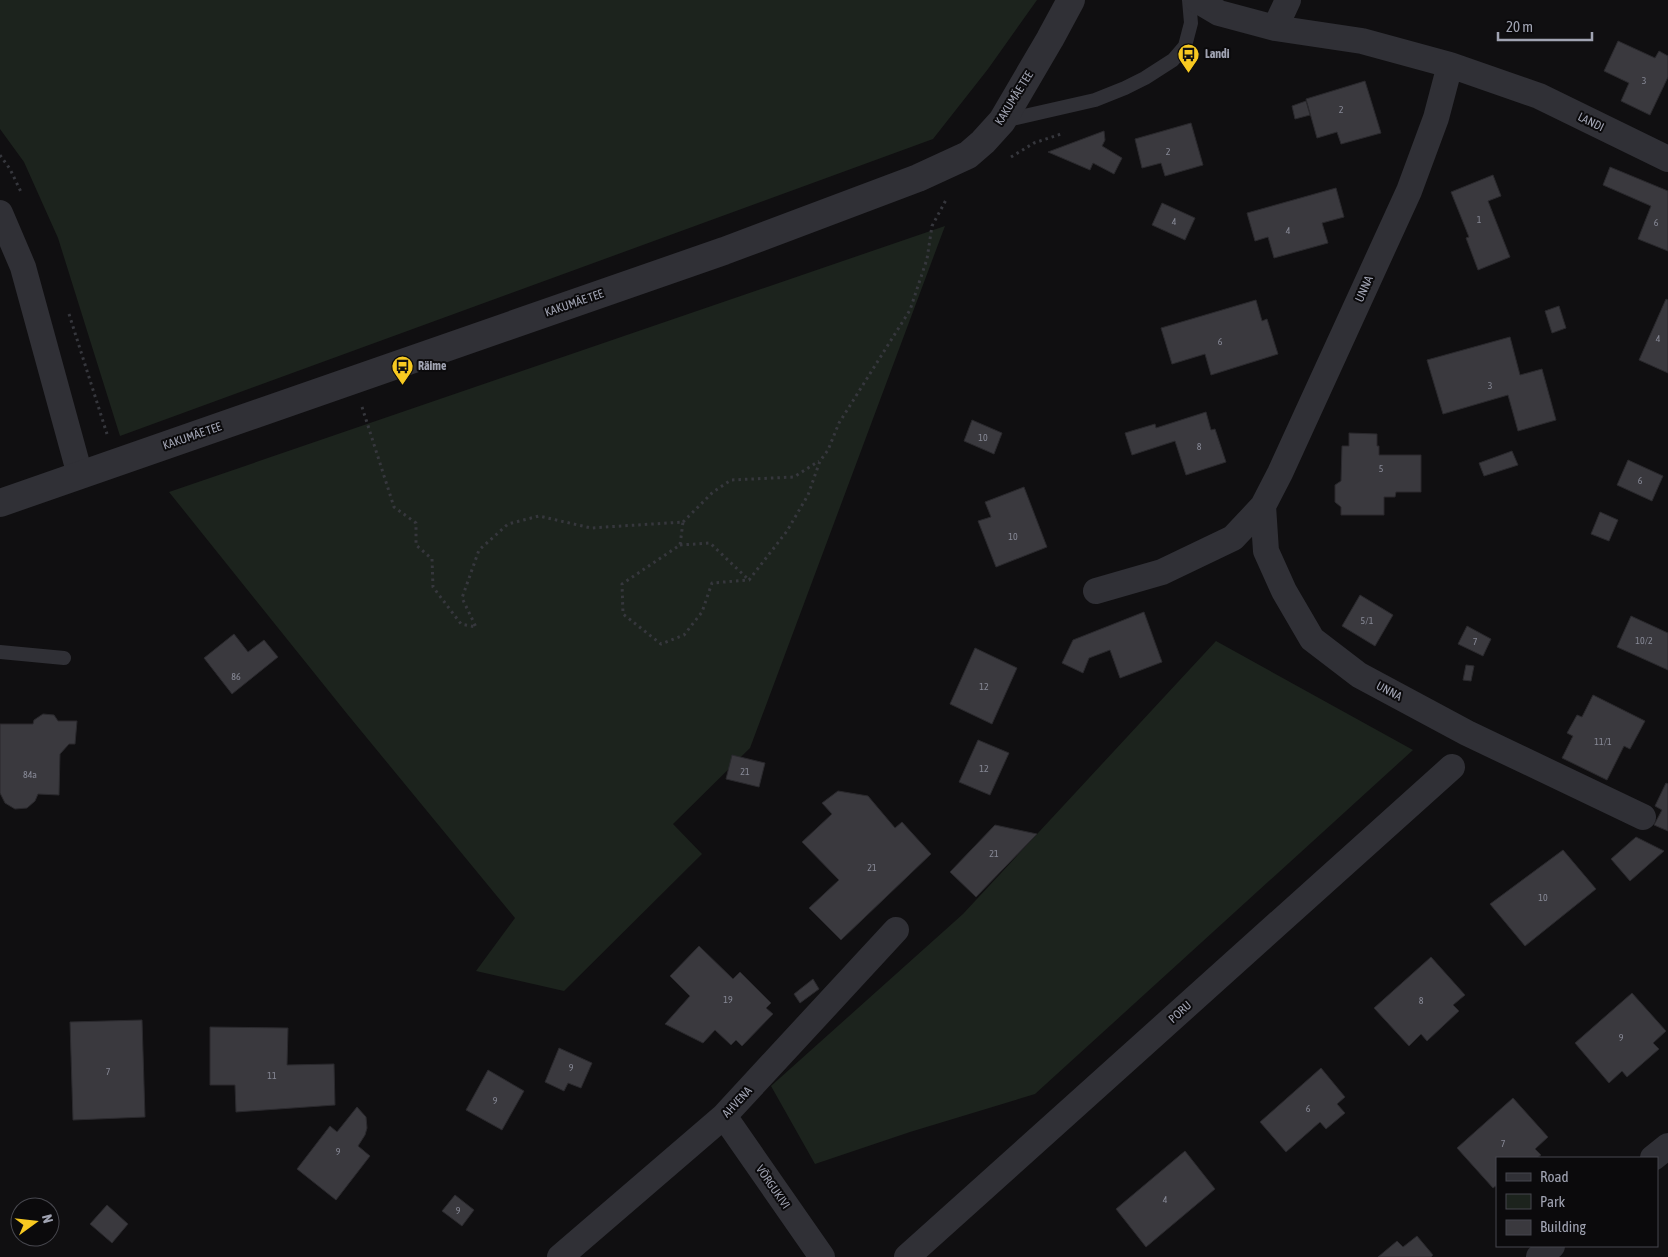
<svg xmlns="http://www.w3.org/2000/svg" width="1668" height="1257" font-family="'Asap Condensed',sans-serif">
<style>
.green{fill:#1c231d}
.building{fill:#3a393e;stroke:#2a292d}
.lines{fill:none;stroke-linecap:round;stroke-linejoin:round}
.path{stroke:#36373d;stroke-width:3;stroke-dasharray:2.5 4;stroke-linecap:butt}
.service{stroke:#303036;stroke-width:14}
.minor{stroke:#303036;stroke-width:26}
.tertiary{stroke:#303036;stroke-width:28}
.labels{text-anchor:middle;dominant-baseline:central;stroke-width:4;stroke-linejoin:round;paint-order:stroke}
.number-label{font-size:10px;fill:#868895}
.poi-label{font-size:12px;font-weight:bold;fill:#a0a3b2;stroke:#0b0a0c;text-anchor:start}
.street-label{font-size:12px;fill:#a0a3b2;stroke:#0b0a0c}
</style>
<rect width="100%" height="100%" fill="#100f11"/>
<path class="green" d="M 0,0 L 1037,0 L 988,69 L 933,139 L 120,436 L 58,238 L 24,162 L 0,129 Z
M 945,226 L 750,748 L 673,824 L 702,854 L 564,991 L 476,971 L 515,918 L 348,715 L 169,492 Z
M 1216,641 L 1413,750 L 1035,1094 L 910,1132 L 815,1164 L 771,1086 L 963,914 Z"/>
<path class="building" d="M 1618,41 L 1655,58 L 1659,51 L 1668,56 L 1668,77 L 1650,115 L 1621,101 L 1629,83 L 1604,71 Z
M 1365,81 L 1381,133 L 1341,144 L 1337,132 L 1317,138 L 1306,99 Z
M 1306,101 L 1310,115 L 1295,119 L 1292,106 Z
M 1191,123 L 1203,165 L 1165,176 L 1161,163 L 1142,168 L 1135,139 Z
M 1104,131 L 1105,140 L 1102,146 L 1122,158 L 1114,174 L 1093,163 L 1090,170 L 1048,152 Z
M 1610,167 L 1668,191 L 1668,251 L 1638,239 L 1651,206 L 1603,185 Z
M 1493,175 L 1501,196 L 1488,201 L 1510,257 L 1478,270 L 1466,238 L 1469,237 L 1451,192 Z
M 1336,188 L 1344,217 L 1322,223 L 1328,243 L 1274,258 L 1268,237 L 1255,241 L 1247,213 Z
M 1162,203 L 1195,218 L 1185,240 L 1152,225 Z
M 1666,299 L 1668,300 L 1668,373 L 1639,360 Z
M 1256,300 L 1262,321 L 1267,319 L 1278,354 L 1211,375 L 1205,354 L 1172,364 L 1161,328 Z
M 1559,306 L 1566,328 L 1552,333 L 1545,311 Z
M 1510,337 L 1520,375 L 1542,369 L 1556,420 L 1518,431 L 1508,395 L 1443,414 L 1427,360 Z
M 1206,412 L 1211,430 L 1215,429 L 1226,462 L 1186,475 L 1175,441 L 1132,455 L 1125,433 L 1155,424 L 1156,428 Z
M 972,420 L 1002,433 L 994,454 L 964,441 Z
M 1349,433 L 1377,434 L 1377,446 L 1379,446 L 1379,455 L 1421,455 L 1421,492 L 1396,492 L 1395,497 L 1384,497 L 1384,515 L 1341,515 L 1341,507 L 1335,502 L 1335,485 L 1341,481 L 1342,446 L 1349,446 Z
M 1512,451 L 1518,465 L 1484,476 L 1479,463 Z
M 1628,460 L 1663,476 L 1652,501 L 1617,485 Z
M 1024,487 L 1047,547 L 996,567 L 978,521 L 991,517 L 985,502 Z
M 1600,512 L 1618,520 L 1609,541 L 1591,534 Z
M 1360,595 L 1393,615 L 1375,646 L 1342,626 Z
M 1144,612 L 1162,662 L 1120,678 L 1110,650 L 1089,658 L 1083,673 L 1062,663 L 1073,640 Z
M 1631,616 L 1668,633 L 1668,670 L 1617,647 Z
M 1467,626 L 1491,639 L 1483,656 L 1458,644 Z
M 234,634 L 248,652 L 264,640 L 278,657 L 232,694 L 204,658 Z
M 975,648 L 1017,668 L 992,724 L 950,704 Z
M 1466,665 L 1474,666 L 1471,681 L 1463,680 Z
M 1593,695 L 1645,721 L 1630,749 L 1624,746 L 1607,780 L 1562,758 L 1573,736 L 1567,733 L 1577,715 L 1582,717 Z
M 43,714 L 54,715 L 58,721 L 77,721 L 75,744 L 69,744 L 60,754 L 59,795 L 38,794 L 35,801 L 27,808 L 15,809 L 5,803 L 0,793 L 0,724 L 33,724 L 34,720 Z
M 978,740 L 1009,753 L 990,795 L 959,782 Z
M 732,755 L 765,763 L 759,787 L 726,779 Z
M 1666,783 L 1668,784 L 1668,831 L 1654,825 L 1662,810 L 1655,806 Z
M 838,791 L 868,796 L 895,828 L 902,822 L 931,854 L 841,940 L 809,908 L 839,880 L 802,842 L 832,814 L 822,803 Z
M 995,825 L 1037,834 L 976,897 L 950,872 Z
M 1636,837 L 1664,851 L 1630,881 L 1611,859 Z
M 1563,850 L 1596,889 L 1525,946 L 1490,904 Z
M 699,946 L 733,979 L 740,972 L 771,1003 L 766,1008 L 773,1014 L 742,1046 L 736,1040 L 731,1045 L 715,1030 L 703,1043 L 665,1024 L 690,996 L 670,976 Z
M 1431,957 L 1465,995 L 1453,1005 L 1459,1011 L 1427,1041 L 1421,1034 L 1409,1046 L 1374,1008 Z
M 813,979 L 819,989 L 800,1003 L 794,994 Z
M 1632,993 L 1666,1031 L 1653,1043 L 1659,1049 L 1627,1077 L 1622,1071 L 1609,1083 L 1575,1043 Z
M 142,1020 L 145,1117 L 73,1120 L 70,1022 Z
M 210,1027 L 288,1028 L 287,1065 L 334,1064 L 335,1105 L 236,1112 L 235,1085 L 210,1085 Z
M 559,1048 L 592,1063 L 581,1088 L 568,1083 L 564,1091 L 545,1082 Z
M 1321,1068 L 1345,1097 L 1337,1104 L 1345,1113 L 1326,1129 L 1320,1122 L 1286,1152 L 1260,1122 Z
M 488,1070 L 524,1091 L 502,1130 L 466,1110 Z
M 1513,1098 L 1548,1137 L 1535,1149 L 1541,1155 L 1537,1158 L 1497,1158 L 1497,1185 L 1493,1188 L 1457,1148 Z
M 357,1107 L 366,1117 L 367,1128 L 365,1135 L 358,1146 L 370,1156 L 336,1200 L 297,1169 L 330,1126 L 337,1132 Z
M 1185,1151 L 1215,1189 L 1146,1247 L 1116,1209 Z
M 455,1195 L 474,1210 L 462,1226 L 442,1211 Z
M 107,1205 L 128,1224 L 112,1243 L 90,1224 Z
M 1417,1236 L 1433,1255 L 1431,1257 L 1378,1257 L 1397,1241 L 1403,1247 Z"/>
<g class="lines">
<path class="path" d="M 0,155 L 10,169 L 21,192
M 1011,157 L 1034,143 L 1064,133
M 69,314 L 107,434
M 362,407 L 394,507 L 416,523 L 416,545 L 432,559 L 433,587 L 461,624 L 476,627 L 462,598 L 479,550 L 508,524 L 539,516 L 591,528 L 683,522 L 680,545 L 622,584 L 623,614 L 661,644 L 684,635 L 702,612 L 712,583 L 749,580 L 787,531 L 808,495 L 820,461 L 828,450 L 839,423 L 910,310 L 927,259 L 932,226 L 947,198
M 683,522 L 713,492 L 731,480 L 794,477 L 819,461
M 680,545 L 710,543 L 749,580"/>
<path class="service" d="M 1003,121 L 1095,100 L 1125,88 L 1145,78 L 1173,60 L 1185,46 L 1191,23 L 1189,0
M 0,652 L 64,658"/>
<path class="minor" d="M 1197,0 L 1219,13 L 1275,28 L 1362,41 L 1450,65 L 1539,96 L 1668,159
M 1275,28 L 1288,0
M 0,213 L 23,267 L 80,475
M 1263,506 L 1266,551 L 1284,591 L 1312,639 L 1359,675 L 1467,733 L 1643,817
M 1096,591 L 1162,572 L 1233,538 L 1263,506 L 1280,473 L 1409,191 L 1436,118 L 1450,65
M 724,1116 L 822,1257
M 1653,1158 L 1668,1146
M 560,1257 L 724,1116 L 896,930
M 907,1257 L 1452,767
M 1539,1257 L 1552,1246"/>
<path class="tertiary" d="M 0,503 L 724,251 L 918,178 L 968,155 L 983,142 L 1002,121 L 1050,39 L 1071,0"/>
</g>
<defs>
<symbol id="bus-pin" viewBox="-11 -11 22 30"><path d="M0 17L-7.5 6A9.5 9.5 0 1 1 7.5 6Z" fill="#f7c921" stroke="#0b0a0c"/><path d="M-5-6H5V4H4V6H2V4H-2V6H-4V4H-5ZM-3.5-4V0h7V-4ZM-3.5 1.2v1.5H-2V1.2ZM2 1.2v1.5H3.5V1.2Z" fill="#111"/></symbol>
</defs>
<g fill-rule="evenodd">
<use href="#bus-pin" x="1176" y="42" width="25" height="34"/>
<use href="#bus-pin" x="390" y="354" width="25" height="34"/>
</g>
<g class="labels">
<g class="number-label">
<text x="1644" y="80">3</text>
<text x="1341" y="109">2</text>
<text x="1168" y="151">2</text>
<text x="1479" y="219">1</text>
<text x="1174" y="221">4</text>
<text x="1656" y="222">6</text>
<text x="1288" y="230">4</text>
<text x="1658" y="338">4</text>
<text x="1220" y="341">6</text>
<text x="1490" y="385">3</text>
<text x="983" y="437">10</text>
<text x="1199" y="446">8</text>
<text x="1381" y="468">5</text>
<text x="1640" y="480">6</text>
<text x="1013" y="536">10</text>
<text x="1367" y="620">5/1</text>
<text x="1644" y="640">10/2</text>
<text x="1475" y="641">7</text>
<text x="236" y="676">86</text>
<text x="984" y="686">12</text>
<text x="1603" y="741">11/1</text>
<text x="984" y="768">12</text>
<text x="745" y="771">21</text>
<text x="30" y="774">84a</text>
<text x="994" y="853">21</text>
<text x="872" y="867">21</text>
<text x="1543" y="897">10</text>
<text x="728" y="999">19</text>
<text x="1421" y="1000">8</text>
<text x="1621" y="1037">9</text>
<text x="571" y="1067">9</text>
<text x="108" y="1071">7</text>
<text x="272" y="1075">11</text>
<text x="495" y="1100">9</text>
<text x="1308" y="1108">6</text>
<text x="1503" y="1143">7</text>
<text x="338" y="1151">9</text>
<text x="1165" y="1199">4</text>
<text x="458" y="1210">9</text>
</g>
<g class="poi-label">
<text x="1205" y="54">Landi</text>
<text x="418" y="366">Räime</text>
</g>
<g class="street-label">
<text transform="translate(1014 98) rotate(-58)">KAKUMÄE TEE</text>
<text transform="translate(1591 122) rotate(26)">LANDI</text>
<text transform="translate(1364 289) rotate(-66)">UNNA</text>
<text transform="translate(574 303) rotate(-19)">KAKUMÄE TEE</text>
<text transform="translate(192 436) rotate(-19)">KAKUMÄE TEE</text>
<text transform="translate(1389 691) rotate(28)">UNNA</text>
<text transform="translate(1180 1012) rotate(-42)">PORU</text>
<text transform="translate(737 1102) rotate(-47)">AHVENA</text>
<text transform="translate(773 1187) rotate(55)">VÕRGUKIVI</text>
</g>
</g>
<rect x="1496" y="1157" width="162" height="90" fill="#0b0a0c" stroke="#47474e"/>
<rect x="1506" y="1173" width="25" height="8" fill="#303036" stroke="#47474e"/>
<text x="1540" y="1182" font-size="15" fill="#a0a3b2">Road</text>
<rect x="1506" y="1194" width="25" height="15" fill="#1c231d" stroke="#47474e"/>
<text x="1540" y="1207" font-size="15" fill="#a0a3b2">Park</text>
<rect x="1506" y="1220" width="25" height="15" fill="#3a393e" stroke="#47474e"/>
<text x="1540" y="1232" font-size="15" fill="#a0a3b2">Building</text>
<g transform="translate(35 1222) rotate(75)"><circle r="24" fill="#0b0a0c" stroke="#47474e"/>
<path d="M0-4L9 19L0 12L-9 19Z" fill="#f7c921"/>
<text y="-8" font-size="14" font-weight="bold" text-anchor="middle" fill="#a0a3b2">N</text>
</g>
<path d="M1498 32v8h94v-8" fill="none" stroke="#a0a3b2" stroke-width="2.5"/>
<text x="1506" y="32" font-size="15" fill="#a0a3b2" stroke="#0b0a0c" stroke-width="4" paint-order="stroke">20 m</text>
</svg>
